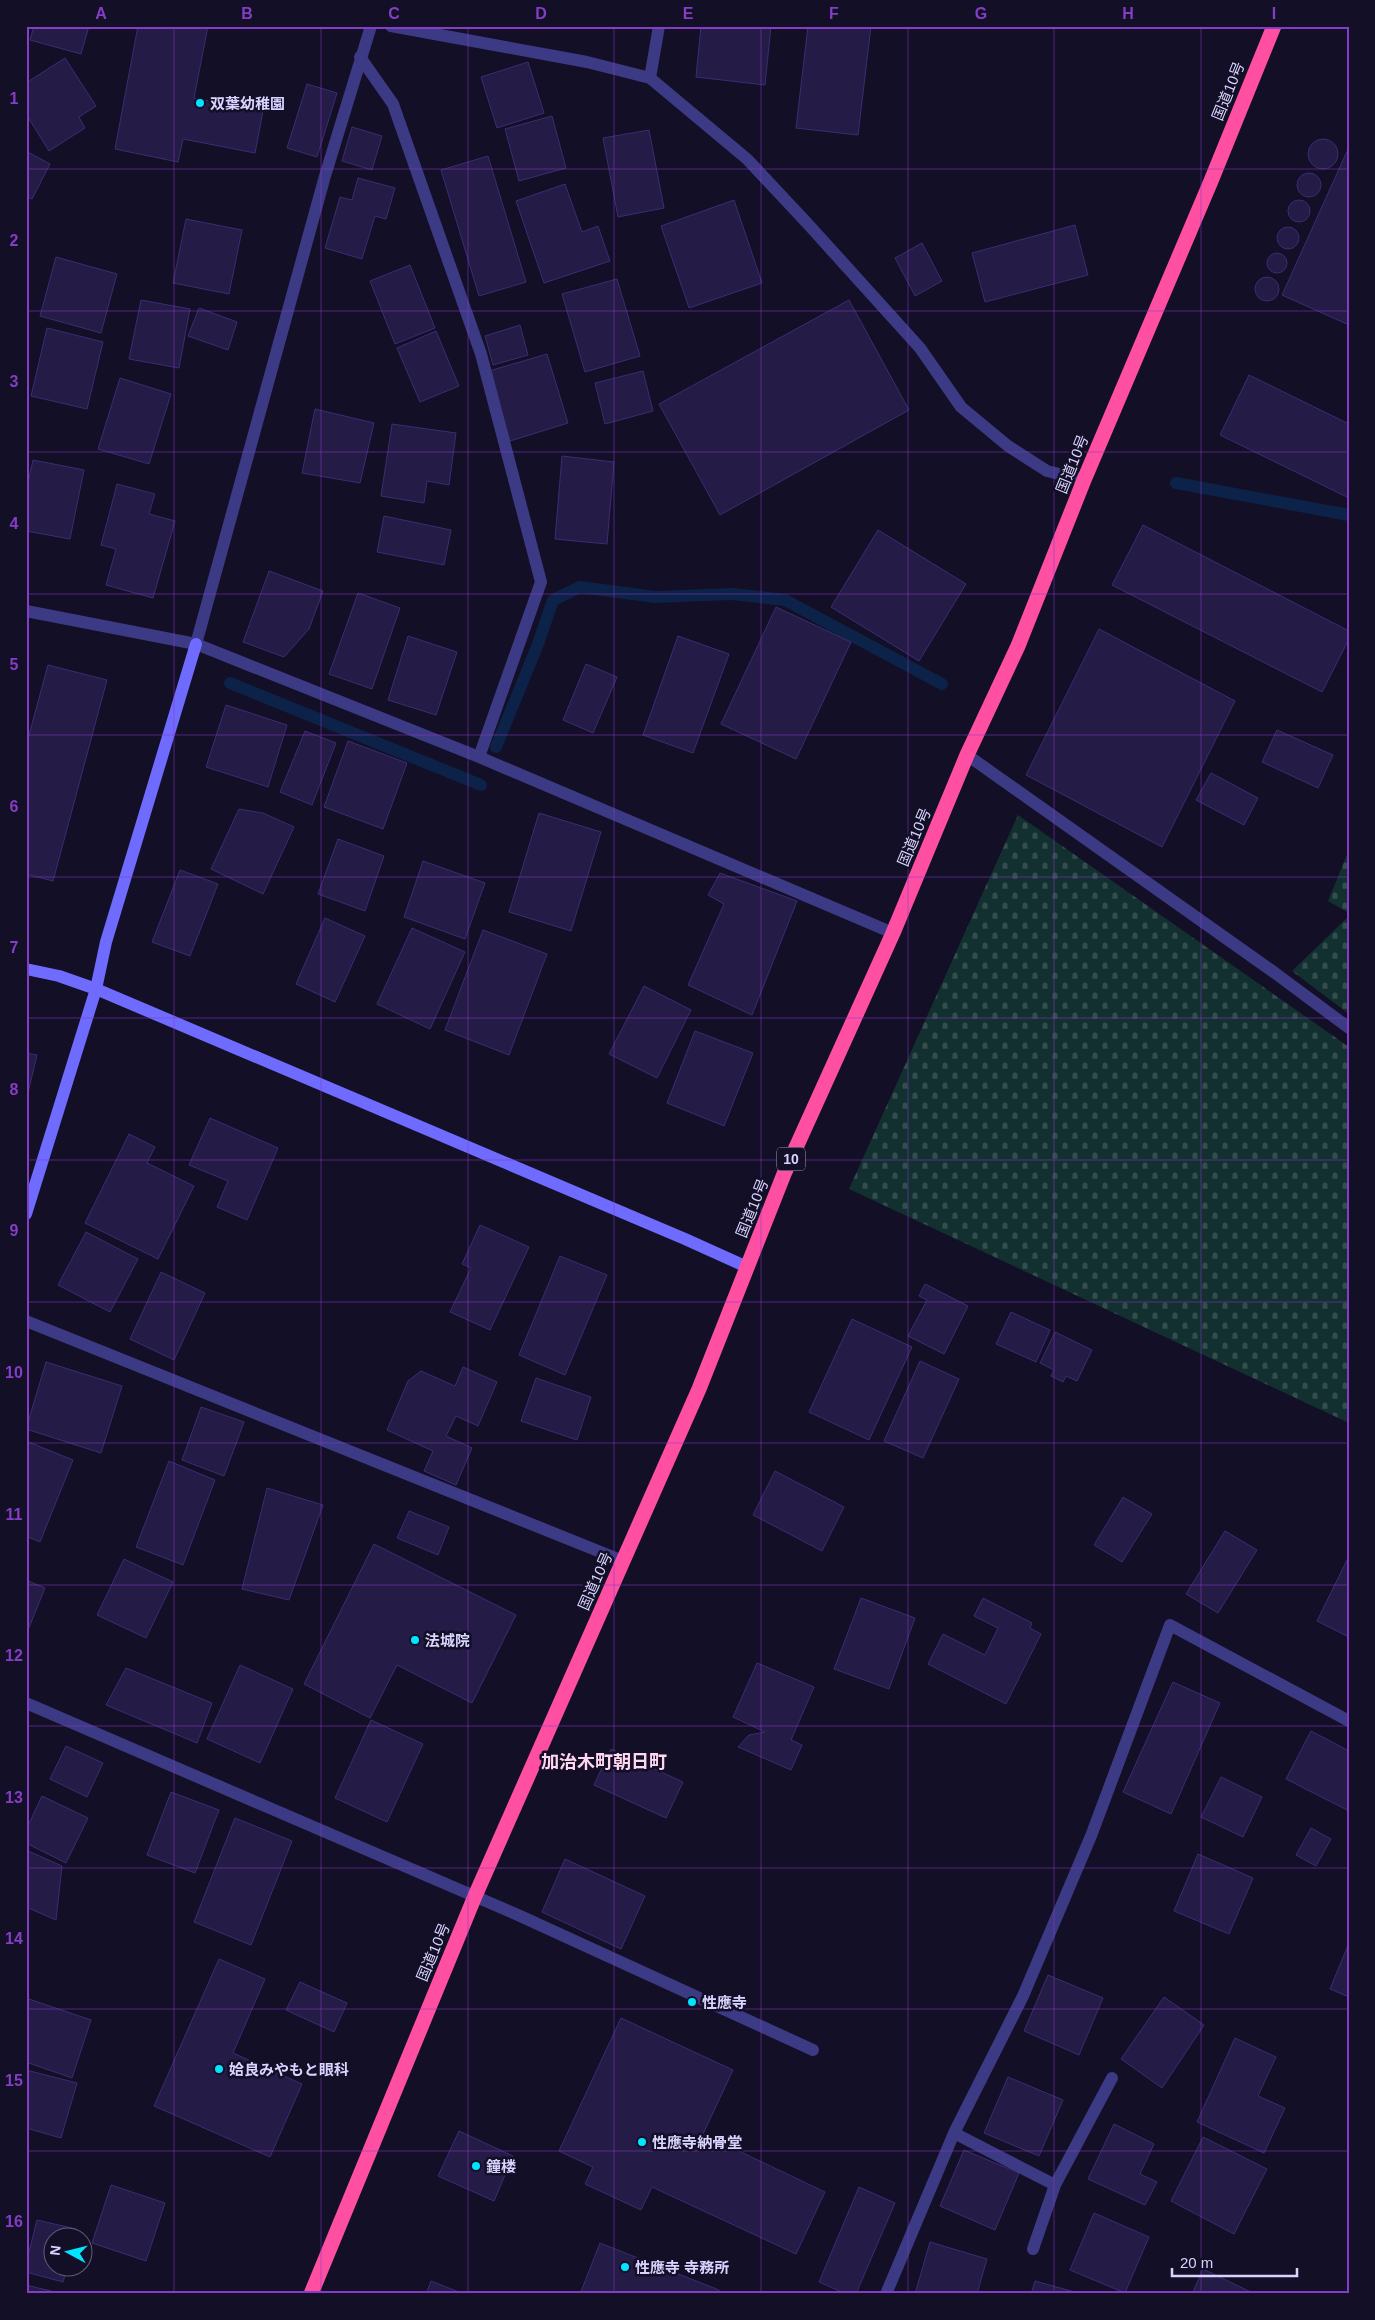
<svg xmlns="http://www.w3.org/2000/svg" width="1375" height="2320" font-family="Arial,'Noto Sans JP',sans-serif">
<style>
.cemetery{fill:url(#cemetery-stones)}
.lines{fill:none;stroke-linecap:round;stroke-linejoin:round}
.stream{stroke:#0c2248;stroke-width:12}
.building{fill:#241b47;stroke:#3b2d73}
.street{stroke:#3d3a85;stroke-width:12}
.secondary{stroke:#6f6bff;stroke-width:12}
.highway{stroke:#ff4fa3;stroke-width:15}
.grid{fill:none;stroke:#843dc5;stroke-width:1;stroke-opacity:0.55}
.poi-dot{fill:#00e5ff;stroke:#130f26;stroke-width:2}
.labels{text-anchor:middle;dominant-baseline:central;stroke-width:5;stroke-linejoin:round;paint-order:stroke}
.shield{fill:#130f26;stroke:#9e99be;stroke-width:1}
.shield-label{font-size:14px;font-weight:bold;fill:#d9d4ff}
.street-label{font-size:15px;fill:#d9d4ff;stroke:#130f26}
.poi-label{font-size:15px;font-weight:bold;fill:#d9d4ff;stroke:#130f26;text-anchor:start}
.quarter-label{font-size:18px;font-weight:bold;fill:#ffd6f0;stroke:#130f26}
.neatline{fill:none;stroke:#843dc5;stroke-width:2}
.grid-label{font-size:16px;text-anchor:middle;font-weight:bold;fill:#843dc5}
</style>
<defs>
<pattern id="cemetery-stones" width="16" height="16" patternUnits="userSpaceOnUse" patternTransform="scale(1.25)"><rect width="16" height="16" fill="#12302f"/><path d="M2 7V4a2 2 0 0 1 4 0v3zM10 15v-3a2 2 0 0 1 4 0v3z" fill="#344d4e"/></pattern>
</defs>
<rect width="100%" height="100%" fill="#130f26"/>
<path class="cemetery" d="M 1018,815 L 1349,1047 L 1349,1423 L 849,1189 Z
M 1349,850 L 1349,913 L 1328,901 Z
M 1349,916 L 1349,1014 L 1292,971 Z"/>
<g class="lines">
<path class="stream" d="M 1176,483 L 1349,515
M 230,683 L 481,785
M 496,747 L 538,644 L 553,600 L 580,587 L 655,597 L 732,594 L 785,600 L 942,684"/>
</g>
<path class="building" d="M 34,26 L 89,26 L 81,54 L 30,40 Z
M 138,26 L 208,26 L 194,98 L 263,111 L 255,153 L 183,139 L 178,162 L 115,149 Z
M 701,26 L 771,26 L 765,85 L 696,77 Z
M 808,26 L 871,26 L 858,135 L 796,128 Z
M 65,58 L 96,106 L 79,117 L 85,128 L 49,151 L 26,114 L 26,83 Z
M 528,62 L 544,113 L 497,128 L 481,77 Z
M 307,84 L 337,93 L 317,157 L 287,148 Z
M 552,116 L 566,168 L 519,181 L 505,129 Z
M 352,127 L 382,136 L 372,170 L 342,161 Z
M 649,130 L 664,208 L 618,217 L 603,138 Z
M1308 154a15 15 0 1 1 30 0a15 15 0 1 1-30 0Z
M 1349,147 L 1349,325 L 1282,295 Z
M 26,151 L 50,164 L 32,199 L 26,196 Z
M 488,156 L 526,282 L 479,296 L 441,170 Z
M1297 185a12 12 0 1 1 24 0a12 12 0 1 1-24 0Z
M 358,178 L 395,188 L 386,219 L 375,216 L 362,259 L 325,248 L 340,197 L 352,200 Z
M 565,184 L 582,232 L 598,226 L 610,261 L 544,283 L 516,201 Z
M1288 211a11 11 0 1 1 22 0a11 11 0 1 1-22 0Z
M 734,200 L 762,283 L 689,308 L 661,226 Z
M 186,219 L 242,230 L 229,294 L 173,283 Z
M 1075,225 L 1088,275 L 985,302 L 972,253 Z
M1277 238a11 11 0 1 1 22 0a11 11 0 1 1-22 0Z
M 922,243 L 942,281 L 915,296 L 895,258 Z
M1267 263a10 10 0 1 1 20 0a10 10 0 1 1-20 0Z
M 56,257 L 117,274 L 101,333 L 40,316 Z
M 410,265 L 435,328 L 395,344 L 370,281 Z
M1255 289a12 12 0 1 1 24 0a12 12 0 1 1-24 0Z
M 617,279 L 640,356 L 585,372 L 562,294 Z
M 141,300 L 190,309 L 179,368 L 129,359 Z
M 849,300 L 909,410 L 720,515 L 659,404 Z
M 199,308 L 237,322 L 228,350 L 188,336 Z
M 520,325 L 528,355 L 493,365 L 485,336 Z
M 47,328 L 103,342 L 87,409 L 31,396 Z
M 436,331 L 459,386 L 420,402 L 397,348 Z
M 547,354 L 568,423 L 510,441 L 489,371 Z
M 643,371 L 653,411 L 605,424 L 595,383 Z
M 1249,375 L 1349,424 L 1349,498 L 1220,435 Z
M 120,378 L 171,394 L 149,464 L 98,449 Z
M 315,409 L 374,423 L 360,483 L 302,473 Z
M 392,424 L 456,433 L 449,485 L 427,481 L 424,503 L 381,496 Z
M 562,456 L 614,462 L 607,544 L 555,539 Z
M 33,460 L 84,470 L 70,539 L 26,531 L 26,492 Z
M 117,484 L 155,494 L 149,514 L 175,521 L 153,598 L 106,585 L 116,549 L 101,545 Z
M 384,516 L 451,530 L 444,565 L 377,552 Z
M 1143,525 L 1349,631 L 1349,639 L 1322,692 L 1112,585 Z
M 878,530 L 966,584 L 919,661 L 831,607 Z
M 269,571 L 323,591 L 309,629 L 284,657 L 243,642 Z
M 358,593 L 400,608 L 372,689 L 329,674 Z
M 776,607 L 851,642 L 796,759 L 721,724 Z
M 1099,629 L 1235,701 L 1162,847 L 1026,775 Z
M 408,636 L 457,652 L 436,715 L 388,700 Z
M 678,636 L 729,654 L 693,753 L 643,735 Z
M 586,664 L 617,677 L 593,733 L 563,720 Z
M 48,665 L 107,680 L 53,881 L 26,874 L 26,746 Z
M 226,705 L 287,725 L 268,787 L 206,767 Z
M 1277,730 L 1333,755 L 1318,788 L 1262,762 Z
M 305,731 L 336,743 L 312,805 L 280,792 Z
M 348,741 L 407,763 L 383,829 L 324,807 Z
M 1211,773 L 1258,798 L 1244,825 L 1196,800 Z
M 239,809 L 263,813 L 294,827 L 263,894 L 211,869 Z
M 539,813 L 601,832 L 571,931 L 509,912 Z
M 338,839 L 384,856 L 365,911 L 318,894 Z
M 423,861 L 485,883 L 465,939 L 404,917 Z
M 180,870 L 218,884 L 190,956 L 152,942 Z
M 720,873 L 797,901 L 752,1015 L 688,985 L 724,904 L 708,895 Z
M 325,918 L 365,936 L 335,1002 L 296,984 Z
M 412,928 L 465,952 L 430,1029 L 377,1004 Z
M 483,930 L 547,954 L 509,1055 L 445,1030 Z
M 644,986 L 691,1010 L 657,1078 L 609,1054 Z
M 695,1031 L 753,1053 L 724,1126 L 667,1103 Z
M 26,1053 L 37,1055 L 26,1101 Z
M 210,1118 L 278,1148 L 247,1220 L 217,1207 L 228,1181 L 189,1165 Z
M 129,1134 L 155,1147 L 147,1163 L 194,1186 L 158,1259 L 85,1223 Z
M 480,1225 L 529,1247 L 490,1330 L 450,1312 L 471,1268 L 462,1264 Z
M 86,1232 L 138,1259 L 110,1312 L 58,1285 Z
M 560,1256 L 607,1275 L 565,1375 L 519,1355 Z
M 161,1272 L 205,1293 L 174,1360 L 130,1339 Z
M 925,1284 L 968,1306 L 944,1354 L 908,1336 L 927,1300 L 919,1296 Z
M 1011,1312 L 1050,1330 L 1036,1362 L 996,1344 Z
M 852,1319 L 912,1347 L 869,1440 L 809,1412 Z
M 1055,1332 L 1092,1350 L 1077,1381 L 1066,1376 L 1063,1382 L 1051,1376 L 1054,1370 L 1040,1363 Z
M 920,1361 L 959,1379 L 923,1458 L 884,1441 Z
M 46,1362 L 122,1386 L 101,1453 L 26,1429 Z
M 463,1367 L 497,1382 L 478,1426 L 456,1416 L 446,1436 L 472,1448 L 456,1485 L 424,1471 L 433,1451 L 387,1430 L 408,1381 L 421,1371 L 455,1386 Z
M 536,1378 L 591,1397 L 577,1440 L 521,1421 Z
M 201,1407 L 244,1422 L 224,1476 L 182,1460 Z
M 26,1441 L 73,1460 L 40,1542 L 26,1536 Z
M 169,1461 L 215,1480 L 183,1565 L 136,1547 Z
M 775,1471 L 844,1507 L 822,1551 L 753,1515 Z
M 267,1488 L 323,1505 L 289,1600 L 242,1589 Z
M 1123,1497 L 1152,1514 L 1122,1562 L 1094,1545 Z
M 409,1511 L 449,1527 L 438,1555 L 397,1538 Z
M 1225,1531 L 1257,1550 L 1218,1613 L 1186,1594 Z
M 374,1544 L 516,1615 L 472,1703 L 397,1665 L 370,1718 L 304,1684 Z
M 1349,1556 L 1349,1637 L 1317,1621 Z
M 124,1559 L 173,1582 L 146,1638 L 97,1615 Z
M 26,1580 L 45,1588 L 26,1635 Z
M 861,1598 L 915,1618 L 889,1689 L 834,1669 Z
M 983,1598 L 1032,1623 L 1030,1628 L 1041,1634 L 1006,1704 L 928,1664 L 943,1634 L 985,1655 L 998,1628 L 974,1616 Z
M 757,1663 L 814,1687 L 791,1740 L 802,1745 L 791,1770 L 738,1747 L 749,1735 L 765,1732 L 733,1717 Z
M 240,1665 L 293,1689 L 260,1763 L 207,1739 Z
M 126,1668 L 212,1703 L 197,1743 L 106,1705 Z
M 1173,1682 L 1220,1703 L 1171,1814 L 1123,1792 Z
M 371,1720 L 423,1744 L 387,1822 L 335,1798 Z
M 1311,1731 L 1349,1751 L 1349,1811 L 1286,1779 Z
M 66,1746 L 103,1763 L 87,1797 L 50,1779 Z
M 611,1749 L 683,1782 L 666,1818 L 594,1785 Z
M 1221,1777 L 1262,1797 L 1243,1837 L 1201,1817 Z
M 171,1792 L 219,1810 L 195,1873 L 147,1855 Z
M 42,1796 L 88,1818 L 66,1863 L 26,1843 L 26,1830 Z
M 235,1818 L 292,1841 L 251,1945 L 194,1922 Z
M 1311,1828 L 1331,1839 L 1316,1866 L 1296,1855 Z
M 26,1850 L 62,1866 L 56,1920 L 26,1907 Z
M 1198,1854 L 1253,1878 L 1229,1934 L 1174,1911 Z
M 565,1859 L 645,1896 L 621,1949 L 542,1912 Z
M 1349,1943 L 1349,1997 L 1330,1989 Z
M 219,1959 L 265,1979 L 233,2053 L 302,2084 L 270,2157 L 154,2106 Z
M 1048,1975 L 1103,1998 L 1079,2055 L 1024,2031 Z
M 300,1982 L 347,2003 L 334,2032 L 286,2010 Z
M 1164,1997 L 1204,2025 L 1162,2088 L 1121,2059 Z
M 26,1998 L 91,2020 L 72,2078 L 26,2062 Z
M 621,2018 L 733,2070 L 703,2134 L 825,2192 L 796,2254 L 652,2187 L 641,2210 L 585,2184 L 593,2167 L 559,2151 Z
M 1235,2038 L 1276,2057 L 1258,2096 L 1285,2108 L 1264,2153 L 1197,2122 Z
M 26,2070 L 77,2083 L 61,2138 L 26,2128 Z
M 1008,2077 L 1063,2100 L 1039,2156 L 984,2133 Z
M 1114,2124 L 1154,2144 L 1140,2174 L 1157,2182 L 1145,2205 L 1088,2179 Z
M 459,2131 L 513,2156 L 494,2201 L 438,2176 Z
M 1203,2137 L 1267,2169 L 1234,2234 L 1171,2201 Z
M 964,2150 L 1019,2173 L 995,2230 L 940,2206 Z
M 111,2185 L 165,2203 L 146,2261 L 92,2243 Z
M 859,2187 L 895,2203 L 856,2294 L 846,2294 L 819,2282 Z
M 1094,2213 L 1149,2237 L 1125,2293 L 1070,2270 Z
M 37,2220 L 76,2229 L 74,2238 L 52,2238 L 52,2268 L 67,2268 L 63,2282 L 26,2272 L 26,2264 Z
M 930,2242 L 987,2259 L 977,2294 L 915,2294 Z
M 600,2243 L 719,2290 L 717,2294 L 580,2294 Z
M 1203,2269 L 1255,2294 L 1192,2294 Z
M 431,2281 L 464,2294 L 426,2294 Z
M 1035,2281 L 1082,2294 L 1031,2294 Z
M 26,2285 L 55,2292 L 55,2294 L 26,2294 Z"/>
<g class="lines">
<path class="street" d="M 391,26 L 587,62 L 650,78 L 747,159 L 807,223 L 920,348 L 961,407 L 1008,446 L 1047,471 L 1084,480
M 360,57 L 393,104 L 481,354 L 541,582 L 479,757
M 650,78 L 659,26
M 26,611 L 196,644 L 479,757 L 893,933
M 196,644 L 325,176 L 371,26
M 967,755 L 1275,973 L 1349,1028
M 26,1321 L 623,1561
M 26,1703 L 518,1915 L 813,2050
M 954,2133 L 1055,2185 L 1033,2249
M 1055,2185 L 1112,2078
M 886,2294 L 954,2133 L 1023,1996 L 1091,1836 L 1170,1625 L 1349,1721"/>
<path class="secondary" d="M 26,969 L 59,976 L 96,989 L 685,1239 L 747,1267
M 26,1214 L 96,989 L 106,942 L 196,644"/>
<path class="highway" d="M 311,2294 L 475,1896 L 699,1389 L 784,1174 L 893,933 L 967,755 L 1018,646 L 1084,480 L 1211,181 L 1274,26"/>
</g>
<path class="grid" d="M 174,26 L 174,2294M 321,26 L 321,2294M 468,26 L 468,2294M 614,26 L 614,2294M 761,26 L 761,2294M 908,26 L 908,2294M 1054,26 L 1054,2294M 1201,26 L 1201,2294M 26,169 L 1349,169M 26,311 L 1349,311M 26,452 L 1349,452M 26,594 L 1349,594M 26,735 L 1349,735M 26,877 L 1349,877M 26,1018 L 1349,1018M 26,1160 L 1349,1160M 26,1302 L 1349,1302M 26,1443 L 1349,1443M 26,1585 L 1349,1585M 26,1726 L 1349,1726M 26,1868 L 1349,1868M 26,2009 L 1349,2009M 26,2151 L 1349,2151"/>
<g class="poi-dot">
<circle cx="200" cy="103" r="5"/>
<circle cx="415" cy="1640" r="5"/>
<circle cx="692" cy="2002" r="5"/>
<circle cx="219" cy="2069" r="5"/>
<circle cx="642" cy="2142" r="5"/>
<circle cx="476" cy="2166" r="5"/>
<circle cx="625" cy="2267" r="5"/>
</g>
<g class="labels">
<rect class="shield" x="777" y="1147.5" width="28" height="23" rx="4"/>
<g class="shield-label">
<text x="791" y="1159">10</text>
</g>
<g class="street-label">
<text transform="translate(1228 91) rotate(-68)">国道10号</text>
<text transform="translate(1072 464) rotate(-68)">国道10号</text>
<text transform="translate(914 837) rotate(-67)">国道10号</text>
<text transform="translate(752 1208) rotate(-68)">国道10号</text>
<text transform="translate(595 1581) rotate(-66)">国道10号</text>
<text transform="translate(433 1952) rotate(-67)">国道10号</text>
</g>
<g class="poi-label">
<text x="210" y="103">双葉幼稚園</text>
<text x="425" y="1640">法城院</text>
<text x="702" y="2002">性應寺</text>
<text x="229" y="2069">姶良みやもと眼科</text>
<text x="652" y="2142">性應寺納骨堂</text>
<text x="486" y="2166">鐘楼</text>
<text x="635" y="2267">性應寺 寺務所</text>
</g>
<g class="quarter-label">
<text x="604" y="1762">加治木町朝日町</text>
</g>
</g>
<rect width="1375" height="2320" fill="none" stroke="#130f26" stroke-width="55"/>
<g transform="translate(68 2252) rotate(277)"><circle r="24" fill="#130f26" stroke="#625e7d"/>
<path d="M0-4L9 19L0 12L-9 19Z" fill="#00e5ff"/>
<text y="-8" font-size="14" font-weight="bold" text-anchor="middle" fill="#d9d4ff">N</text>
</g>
<path d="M1172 2268v8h125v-8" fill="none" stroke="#d9d4ff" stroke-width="2.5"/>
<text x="1180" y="2268" font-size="15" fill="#d9d4ff" stroke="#130f26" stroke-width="4" paint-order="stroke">20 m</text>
<rect x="28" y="28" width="1320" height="2264" class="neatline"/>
<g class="grid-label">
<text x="101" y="19">A</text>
<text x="247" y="19">B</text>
<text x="394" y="19">C</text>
<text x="541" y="19">D</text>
<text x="688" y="19">E</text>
<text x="834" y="19">F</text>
<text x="981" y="19">G</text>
<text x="1128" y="19">H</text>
<text x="1274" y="19">I</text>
<text x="14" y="104">1</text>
<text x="14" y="246">2</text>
<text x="14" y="387">3</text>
<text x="14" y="529">4</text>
<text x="14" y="670">5</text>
<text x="14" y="812">6</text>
<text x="14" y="953">7</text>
<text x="14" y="1095">8</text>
<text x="14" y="1236">9</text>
<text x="14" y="1378">10</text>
<text x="14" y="1520">11</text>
<text x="14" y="1661">12</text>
<text x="14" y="1803">13</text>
<text x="14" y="1944">14</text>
<text x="14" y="2086">15</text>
<text x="14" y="2227">16</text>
</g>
</svg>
